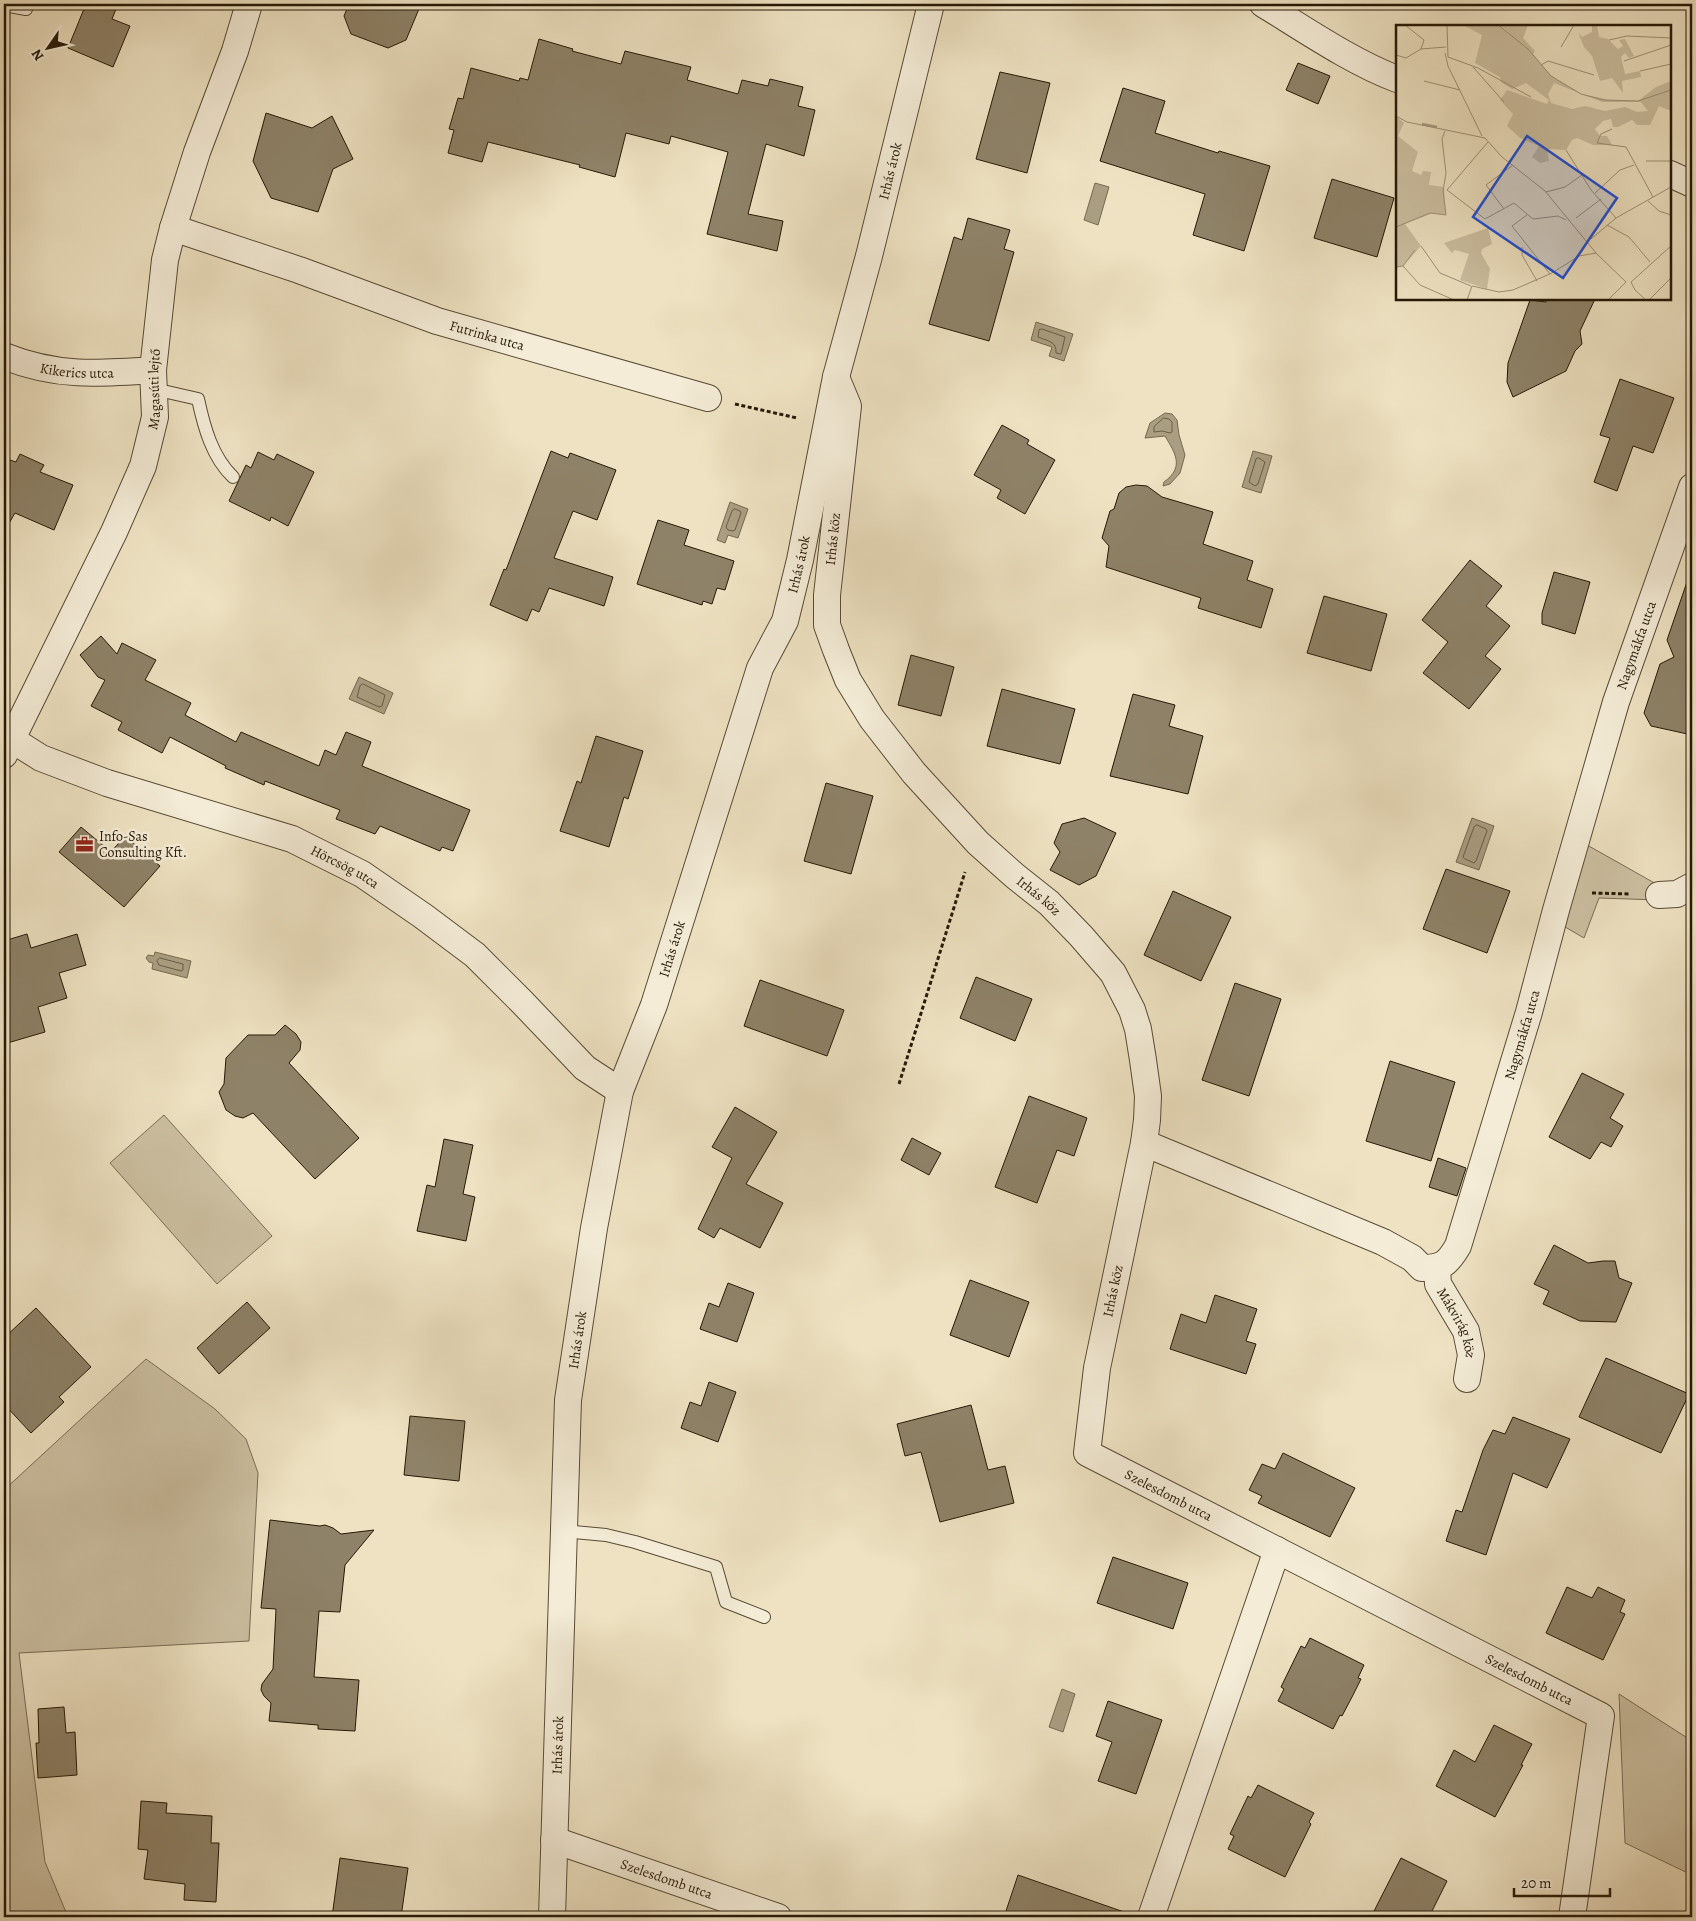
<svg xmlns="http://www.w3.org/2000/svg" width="1696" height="1921" font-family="Alegreya,serif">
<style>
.green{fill:#ccc0a2;stroke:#796c54}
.water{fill:#aa9e82;stroke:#756950}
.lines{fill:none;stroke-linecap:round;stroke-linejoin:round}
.shore{stroke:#685c44;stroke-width:1}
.building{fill:#8e8268;stroke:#261906}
.lane-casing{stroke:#584b35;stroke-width:14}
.street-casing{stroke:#584b35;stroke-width:28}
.path{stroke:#261906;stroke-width:3;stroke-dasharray:4 2.5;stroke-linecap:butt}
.lane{stroke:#f4ecd7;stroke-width:12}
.street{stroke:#f4ecd7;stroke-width:26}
.labels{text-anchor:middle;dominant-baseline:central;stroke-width:5;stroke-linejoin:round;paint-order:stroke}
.street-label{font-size:14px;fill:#261906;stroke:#f4ecd7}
.poi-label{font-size:14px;fill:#261906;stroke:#f4ecd7;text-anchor:start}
.inset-river{fill:none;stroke:#aa9e82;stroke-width:2.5}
.inset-road{fill:none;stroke:#9e9277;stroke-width:1}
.view{fill:#1d4ed8;fill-opacity:0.15;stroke:#1d4ed8;stroke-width:2.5}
.inset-edge{fill:none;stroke:#261906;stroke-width:2.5}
</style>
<rect width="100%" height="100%" fill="#eee2c2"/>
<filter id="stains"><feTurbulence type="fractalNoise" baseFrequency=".004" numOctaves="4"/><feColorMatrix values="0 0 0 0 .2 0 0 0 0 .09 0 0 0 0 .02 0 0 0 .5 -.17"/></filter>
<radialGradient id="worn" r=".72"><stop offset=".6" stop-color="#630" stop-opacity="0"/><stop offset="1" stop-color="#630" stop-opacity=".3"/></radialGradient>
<path class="green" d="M 1580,841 L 1658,885 L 1658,900 L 1599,898 L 1584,938 L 1560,924 Z
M 164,1115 L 272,1236 L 217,1284 L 110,1163 Z
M 146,1359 L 215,1409 L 246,1439 L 258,1473 L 249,1641 L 19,1653 L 45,1862 L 68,1917 L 4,1917 L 4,1490 Z
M 1619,1694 L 1692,1741 L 1692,1875 L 1625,1843 Z"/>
<path class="water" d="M 1095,183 L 1109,187 L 1098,225 L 1084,220 Z
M 1036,322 L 1073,334 L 1064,361 L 1049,356 L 1052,347 L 1031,340 Z
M 1165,413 L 1172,414 L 1177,420 L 1179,435 L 1185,455 L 1180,473 L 1170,484 L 1163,486 L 1164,482 C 1185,467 1175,453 1165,436 L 1145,438 L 1150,423 Z
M 1253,451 L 1272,456 L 1261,493 L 1242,487 Z
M 730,502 L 748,509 L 738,538 L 728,535 L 725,543 L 717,540 Z
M 359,677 L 393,693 L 384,714 L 349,699 Z
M 1472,818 L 1494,826 L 1479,870 L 1456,862 Z
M 155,952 L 191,961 L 187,978 L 152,969 L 153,963 L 149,962 L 146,958 L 148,955 L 154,956 Z
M 1062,1689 L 1075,1694 L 1063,1732 L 1049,1727 Z"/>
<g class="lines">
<path class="shore" d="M 1042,329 L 1065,337 L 1061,354 L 1056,353 C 1057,341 1047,341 1038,337 L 1039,330 Z
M 1164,418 L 1169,419 L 1172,422 L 1172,432 L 1170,433 L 1162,431 L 1154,432 L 1154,427 Z
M 1259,458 L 1265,462 L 1258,484 L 1255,486 L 1249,482 L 1256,459 Z
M 735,509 L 740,511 L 741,513 L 735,530 L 733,531 L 728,530 L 726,527 L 732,511 Z
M 363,684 L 385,695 L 382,706 L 379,707 L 357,697 L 360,686 Z
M 1477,825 L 1486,829 L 1487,831 L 1476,861 L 1474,863 L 1465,859 L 1463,857 L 1474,827 Z
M 160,958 L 183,964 L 183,970 L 181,971 L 159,965 L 157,961 Z"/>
</g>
<path class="building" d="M 86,4 L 118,4 L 112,19 L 130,26 L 113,67 L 68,48 Z
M 349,4 L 421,4 L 406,40 L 388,48 L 351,34 L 344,16 Z
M 539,39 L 573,49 L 572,51 L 621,64 L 625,51 L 691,67 L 687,80 L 738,94 L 742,80 L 768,86 L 770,79 L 803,87 L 798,106 L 815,110 L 804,156 L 766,144 L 748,214 L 783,221 L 777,251 L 707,234 L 728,152 L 671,136 L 669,144 L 626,133 L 615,177 L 579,167 L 580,165 L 488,142 L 482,162 L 448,153 L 454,130 L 449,129 L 458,98 L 463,99 L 471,68 L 519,81 L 520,78 L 528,80 Z
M 1298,63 L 1330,76 L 1318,104 L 1286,90 Z
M 1000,72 L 1050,83 L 1027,173 L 976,159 Z
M 1123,88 L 1165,101 L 1155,133 L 1218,153 L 1219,151 L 1270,166 L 1244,251 L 1193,235 L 1205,194 L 1100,161 Z
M 266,113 L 312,128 L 332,116 L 353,159 L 333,169 L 318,212 L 271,198 L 253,161 Z
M 1332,179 L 1394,198 L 1377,257 L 1314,238 Z
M 968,218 L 1010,230 L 1004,249 L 1014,252 L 989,341 L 929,324 L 954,237 L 962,240 Z
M 1547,299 L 1595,299 L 1580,331 L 1582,344 L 1575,351 L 1566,371 L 1513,397 L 1507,382 L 1508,363 L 1530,300 L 1546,302 Z
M 1620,379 L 1674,398 L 1653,453 L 1633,446 L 1617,491 L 1594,482 L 1610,438 L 1600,435 Z
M 1002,425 L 1029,440 L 1027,444 L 1055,460 L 1025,514 L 997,498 L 1001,490 L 974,475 Z
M 551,451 L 568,458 L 570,453 L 616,470 L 597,520 L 573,511 L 554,558 L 613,577 L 604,606 L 549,588 L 539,612 L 532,609 L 527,621 L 490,605 L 504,569 L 506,570 Z
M 258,452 L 274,460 L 277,454 L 314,472 L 288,526 L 271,517 L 270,521 L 229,501 L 246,465 L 251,468 Z
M 20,454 L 44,465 L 40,472 L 73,485 L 54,530 L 15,513 L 4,532 L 4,474 L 10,460 L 16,462 Z
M 1136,485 L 1147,486 L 1162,497 L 1213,512 L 1203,544 L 1253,561 L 1247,580 L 1273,589 L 1261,628 L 1198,608 L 1201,598 L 1106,567 L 1109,546 L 1102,538 L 1110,511 L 1114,509 L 1119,493 L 1126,487 Z
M 658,520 L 689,530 L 684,545 L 734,561 L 725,590 L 717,588 L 712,604 L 703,601 L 702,605 L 637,584 Z
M 1470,560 L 1502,586 L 1486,606 L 1510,626 L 1485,656 L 1501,669 L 1469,709 L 1423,673 L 1448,642 L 1422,620 Z
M 1554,572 L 1590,582 L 1575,634 L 1542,624 L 1542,613 Z
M 1688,579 L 1692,579 L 1692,735 L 1651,726 L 1644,713 L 1660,664 L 1674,657 L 1667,640 Z
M 1324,596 L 1387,614 L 1371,671 L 1307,653 Z
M 101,636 L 117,654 L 122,643 L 156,660 L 145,680 L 191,703 L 185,715 L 236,742 L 241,732 L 319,766 L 325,750 L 336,755 L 346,732 L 371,742 L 362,766 L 470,810 L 453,851 L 442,847 L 440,851 L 380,826 L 375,834 L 336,819 L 340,810 L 265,781 L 264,785 L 225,768 L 226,766 L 170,737 L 162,753 L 118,730 L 122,722 L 91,706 L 105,680 L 98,677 L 80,655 Z
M 911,655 L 954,667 L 941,716 L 898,705 Z
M 1002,689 L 1075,709 L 1060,764 L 987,746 Z
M 1133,694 L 1175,705 L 1169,726 L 1203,736 L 1188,794 L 1110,776 Z
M 596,736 L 643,751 L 628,799 L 624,797 L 609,847 L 560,831 L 577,781 L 581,783 Z
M 826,783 L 873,796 L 851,874 L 804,861 Z
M 1084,818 L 1116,833 L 1096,876 L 1079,885 L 1050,870 L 1060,852 L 1054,843 L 1062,824 Z
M 81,827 L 111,852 L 125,836 L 160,866 L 124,907 L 59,852 Z
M 1446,869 L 1510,891 L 1487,953 L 1423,929 Z
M 1173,891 L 1231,917 L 1201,981 L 1144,955 Z
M 27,934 L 31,948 L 77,934 L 86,965 L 59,973 L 67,998 L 38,1007 L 45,1032 L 4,1044 L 4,941 Z
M 976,977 L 1032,999 L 1015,1041 L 960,1018 Z
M 760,980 L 844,1010 L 827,1056 L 744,1026 Z
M 1235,983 L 1281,999 L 1249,1096 L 1202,1080 Z
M 285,1025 L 296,1034 L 301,1042 L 300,1050 L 289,1063 L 359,1138 L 315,1179 L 253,1113 L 243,1118 L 235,1116 L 226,1110 L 219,1092 L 224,1084 L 226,1058 L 248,1035 L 275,1035 Z
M 1390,1061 L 1455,1082 L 1431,1161 L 1366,1141 Z
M 1582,1073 L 1624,1094 L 1610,1118 L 1623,1126 L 1611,1147 L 1601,1142 L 1590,1159 L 1549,1137 Z
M 1029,1096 L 1087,1118 L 1074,1156 L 1057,1150 L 1037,1203 L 995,1187 Z
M 735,1107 L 777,1132 L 746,1184 L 783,1203 L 760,1248 L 720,1228 L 714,1238 L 698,1229 L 732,1158 L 712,1147 Z
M 912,1138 L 941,1153 L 929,1175 L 901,1160 Z
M 444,1139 L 473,1145 L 463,1194 L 475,1197 L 466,1241 L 417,1231 L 427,1185 L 435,1187 Z
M 1438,1158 L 1466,1168 L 1457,1196 L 1429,1187 Z
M 1554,1245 L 1588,1263 L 1603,1261 L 1615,1261 L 1619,1278 L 1632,1283 L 1616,1322 L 1580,1321 L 1543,1304 L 1549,1291 L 1534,1284 Z
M 970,1280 L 1029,1302 L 1009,1357 L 950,1335 Z
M 728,1283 L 754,1293 L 737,1342 L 700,1329 L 709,1303 L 719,1307 Z
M 1215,1295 L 1257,1309 L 1246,1341 L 1256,1344 L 1246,1374 L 1170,1349 L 1181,1314 L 1206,1323 Z
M 247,1302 L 270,1328 L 219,1374 L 197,1348 Z
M 36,1308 L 91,1367 L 59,1397 L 64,1402 L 31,1433 L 4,1404 L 4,1338 Z
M 1606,1358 L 1689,1394 L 1661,1453 L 1579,1417 Z
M 709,1382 L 736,1392 L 718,1442 L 681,1428 L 690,1402 L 701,1406 Z
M 971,1405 L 988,1470 L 1005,1466 L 1014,1503 L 940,1522 L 921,1452 L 905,1456 L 897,1424 Z
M 410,1416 L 465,1421 L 459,1481 L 404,1475 Z
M 1513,1417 L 1570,1439 L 1547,1488 L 1513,1473 L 1486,1555 L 1446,1541 L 1456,1510 L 1462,1512 L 1483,1450 L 1493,1430 L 1505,1434 Z
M 1283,1453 L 1355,1488 L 1330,1537 L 1258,1503 L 1262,1496 L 1249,1490 L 1262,1464 L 1275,1469 Z
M 270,1520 L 320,1526 L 325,1525 L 333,1528 L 341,1534 L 374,1530 L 345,1565 L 340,1612 L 319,1611 L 314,1677 L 359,1680 L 355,1731 L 318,1729 L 318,1725 L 269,1721 L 271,1703 L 264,1696 L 261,1690 L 262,1684 L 273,1669 L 276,1609 L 261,1608 Z
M 1113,1557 L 1188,1583 L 1173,1629 L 1097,1603 Z
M 1567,1587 L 1592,1598 L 1598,1587 L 1625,1600 L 1620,1612 L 1625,1614 L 1603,1660 L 1546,1633 Z
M 1310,1638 L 1364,1665 L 1358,1678 L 1361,1679 L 1352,1697 L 1342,1716 L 1340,1715 L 1333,1729 L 1278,1701 L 1284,1689 L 1281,1687 L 1301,1646 L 1305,1648 Z
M 1108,1701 L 1162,1720 L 1136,1794 L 1098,1781 L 1112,1742 L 1096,1736 Z
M 64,1707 L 66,1733 L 75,1732 L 77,1775 L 38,1778 L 36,1743 L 39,1743 L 38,1709 Z
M 1494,1725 L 1532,1744 L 1521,1765 L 1523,1765 L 1495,1817 L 1436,1786 L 1454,1750 L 1475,1762 Z
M 1258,1785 L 1314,1813 L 1309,1822 L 1311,1824 L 1285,1877 L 1228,1849 L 1234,1836 L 1230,1834 L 1248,1796 L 1251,1798 Z
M 141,1801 L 167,1803 L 166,1813 L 212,1816 L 211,1843 L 219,1843 L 216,1902 L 184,1900 L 185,1884 L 144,1879 L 148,1850 L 138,1849 Z
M 340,1858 L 408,1868 L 401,1917 L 332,1917 Z
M 1401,1858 L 1447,1881 L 1429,1917 L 1371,1917 Z
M 1018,1875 L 1127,1913 L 1126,1917 L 1004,1917 Z"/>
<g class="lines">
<defs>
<path id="lane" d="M 4,5 L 26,9 L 28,4
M 154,389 L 198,399 C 204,427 212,457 233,477
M 563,1531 L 606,1535 L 635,1542 L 716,1567 L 726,1602 L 764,1617"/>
<g id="street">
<path d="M 1263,4 C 1304,29 1352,62 1397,79"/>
<path d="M 1670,174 L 1692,184"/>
<path id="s1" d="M 173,228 L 299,270 L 437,321 L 708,398"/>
<path id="s2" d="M 4,356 C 56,377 98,374 153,370"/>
<path id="s3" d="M 836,377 L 848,406 L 827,595 L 827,625 L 836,650 L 848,680 L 872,719 L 914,773 L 978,843 L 1015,876 L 1049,903 L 1081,936 L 1113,973 L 1132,1010 L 1138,1029 L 1143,1060 L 1148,1096 L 1147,1120 L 1144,1143 L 1097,1368 L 1087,1453 L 1601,1716 L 1572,1917"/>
<path id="s4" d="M 11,739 L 41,758 L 107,783 L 292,839 L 362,874 L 423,916 L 475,955 L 522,1002 L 585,1068 L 620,1091"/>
<path id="s5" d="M 4,755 L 114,532 L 143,466 L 155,417 L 153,370 L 165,260 L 173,228 L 197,152 L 235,51 L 249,4"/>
<path d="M 1659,895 L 1677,894 L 1692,886"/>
<path id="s6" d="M 1144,1143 L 1383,1242 L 1412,1258 L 1422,1268 C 1443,1268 1448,1263 1458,1246 L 1529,1012 L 1556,910 L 1616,702 L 1692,487"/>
<path id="s7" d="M 1437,1268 L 1438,1284 L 1466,1331 L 1471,1355 L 1467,1379"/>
<path id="s8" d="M 554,1840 L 778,1917"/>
<path id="s9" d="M 552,1917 L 568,1400 L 594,1228 L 620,1091 L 654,1005 L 760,668 L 785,621 L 800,560 L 836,377 L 869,256 L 931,4"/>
<path d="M 1151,1917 L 1277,1550"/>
</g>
</defs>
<use href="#lane" class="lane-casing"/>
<use href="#street" class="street-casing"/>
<path class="path" d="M 735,404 L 797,418
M 1592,893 L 1630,894
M 899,1084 L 965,872"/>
<use href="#lane" class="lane"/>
<use href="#street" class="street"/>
</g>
<defs>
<symbol id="office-bare" viewBox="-9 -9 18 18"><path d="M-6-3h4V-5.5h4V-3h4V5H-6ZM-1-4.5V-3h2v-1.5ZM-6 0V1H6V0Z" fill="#8f2418" stroke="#f4ecd7" stroke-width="2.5" paint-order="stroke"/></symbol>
</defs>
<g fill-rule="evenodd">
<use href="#office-bare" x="72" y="832" width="25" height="25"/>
</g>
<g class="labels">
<g class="street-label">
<text stroke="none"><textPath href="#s9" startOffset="1792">Irhás árok</textPath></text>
<text stroke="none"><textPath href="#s1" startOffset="332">Futrinka utca</textPath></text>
<text stroke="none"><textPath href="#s2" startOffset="75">Kikerics utca</textPath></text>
<text stroke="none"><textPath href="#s5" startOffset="399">Magasúti lejtő</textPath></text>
<text transform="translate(833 539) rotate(-84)">Irhás köz</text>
<text stroke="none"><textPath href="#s9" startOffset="1388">Irhás árok</textPath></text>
<text stroke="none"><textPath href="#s6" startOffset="978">Nagymákfa utca</textPath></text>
<text stroke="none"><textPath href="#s4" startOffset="359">Hörcsög utca</textPath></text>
<text stroke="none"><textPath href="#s3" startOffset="600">Irhás köz</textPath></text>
<text stroke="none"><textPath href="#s9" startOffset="982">Irhás árok</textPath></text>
<text stroke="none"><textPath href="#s6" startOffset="572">Nagymákfa utca</textPath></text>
<text transform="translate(1113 1291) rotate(-78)">Irhás köz</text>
<text stroke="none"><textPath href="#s7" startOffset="60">Mákvirág köz</textPath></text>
<text stroke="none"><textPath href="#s9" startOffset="578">Irhás árok</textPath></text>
<text stroke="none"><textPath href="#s3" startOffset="1291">Szelesdomb utca</textPath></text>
<text stroke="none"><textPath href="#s3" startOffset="1696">Szelesdomb utca</textPath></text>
<text stroke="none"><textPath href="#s9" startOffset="172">Irhás árok</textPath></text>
<text stroke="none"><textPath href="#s8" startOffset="119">Szelesdomb utca</textPath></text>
</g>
<g class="poi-label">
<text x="99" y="836">Info-Sas<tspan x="99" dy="16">Consulting Kft.</tspan></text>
</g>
</g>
<g transform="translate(1396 25)">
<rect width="275" height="275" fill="#eee2c2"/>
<path d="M 67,0 L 132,0 L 127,13 L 139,26 L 137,29 L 155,51 L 185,69 L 214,75 L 242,76 L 260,62 L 275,56 L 275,86 L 263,81 L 254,100 L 241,100 L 236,95 L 222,102 L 217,102 L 215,94 L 207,96 L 199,104 L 204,111 L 211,111 L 216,120 L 197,120 L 181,113 L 176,115 L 170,125 L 151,124 L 153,136 L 144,138 L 136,132 L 143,121 L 124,113 L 111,101 L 117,89 L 104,75 L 111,65 L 151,79 L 153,75 L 130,58 L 116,64 L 105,57 L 104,52 L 79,38 L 86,10 ZM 158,58 L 206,77 L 245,77 L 252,86 L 241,87 L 229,82 L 209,86 L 189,81 L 176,84 L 155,78 L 152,69 ZM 196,0 L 201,0 L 203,12 L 212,14 L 222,24 L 227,21 L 223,15 L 229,14 L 238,31 L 233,33 L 229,28 L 225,32 L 229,49 L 244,46 L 245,52 L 226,56 L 227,68 L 216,53 L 204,56 L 196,31 L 188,22 L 182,7 L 186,12 L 196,7 ZM 0,91 L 8,98 L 2,111 L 22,127 L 16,146 L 25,150 L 27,146 L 35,147 L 33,160 L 48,162 L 50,190 L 37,188 L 9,199 L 25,221 L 7,241 L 0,243 ZM 92,203 L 96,219 L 86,224 L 85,228 L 94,244 L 91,264 L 64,255 L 73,229 L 59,225 L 56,228 L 48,218 Z" fill="#ccc0a2" fill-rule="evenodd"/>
<path class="inset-river" d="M 26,99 L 41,102"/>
<path class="inset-road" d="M 9,0 L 28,15 L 25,24M 51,0 L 52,32 L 82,43 L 135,72M 102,0 L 132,24 L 155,51 L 185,69 L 208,75 L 242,76 L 275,65M 213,15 L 231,11 L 275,13M 165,22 L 178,0M 49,28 L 52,41 L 86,111M 0,30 L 10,33 L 25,24 L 50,22M 228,36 L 275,20M 145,40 L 152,36 L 198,50M 77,42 L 108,77M 244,46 L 275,39M 28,56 L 64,65M 0,91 L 11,97 L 89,113 L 106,132 L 149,166 L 200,228 L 230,257M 216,104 L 205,109 L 201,118 L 230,122 L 257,172M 92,117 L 51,165 L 89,194 L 118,178 L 137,194 L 162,191 L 170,195M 170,125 L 195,165 L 220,193M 250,136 L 275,136M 150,167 L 169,162 L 186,150M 199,168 L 224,145 L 238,140M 252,176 L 263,186 L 275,190M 108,184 L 90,160 L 117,140M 131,190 L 116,201 L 154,249M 180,193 L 205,174M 211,200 L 233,212 L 254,237M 0,202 L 34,188 L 50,190 L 47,166 L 50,148 L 46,114 L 49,106M 195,214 L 220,193 L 275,162M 25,221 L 44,248 L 75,261M 126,222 L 126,230 L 141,256M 7,241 L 19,225M 0,242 L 7,241 L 24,260 L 58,275M 235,257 L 275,221M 235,257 L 239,265 L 250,275M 71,275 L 76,261 L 103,267 L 117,265 L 156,248 L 183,231 L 200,228M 212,275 L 230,257M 253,275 L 275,253"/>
<path class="view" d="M 131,111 L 221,173 L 167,253 L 77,192 Z"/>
<rect width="275" height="275" class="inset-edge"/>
</g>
<rect width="1696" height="1921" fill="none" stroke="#eee2c2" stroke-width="20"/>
<rect x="5" y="5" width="1686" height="1911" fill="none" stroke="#261906" stroke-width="2.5"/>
<rect x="10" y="10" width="1676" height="1901" fill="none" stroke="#261906"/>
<g transform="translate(48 48) rotate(236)" stroke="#f4ecd7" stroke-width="4" paint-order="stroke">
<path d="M0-4L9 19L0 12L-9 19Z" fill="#261906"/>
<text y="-8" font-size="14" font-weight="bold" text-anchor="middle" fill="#261906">N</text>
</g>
<path d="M1514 1888v8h96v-8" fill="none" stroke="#261906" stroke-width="2.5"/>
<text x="1521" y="1888" font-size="15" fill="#261906" stroke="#f4ecd7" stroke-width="4" paint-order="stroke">20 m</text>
<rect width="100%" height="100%" filter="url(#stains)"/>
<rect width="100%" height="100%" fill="url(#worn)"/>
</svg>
